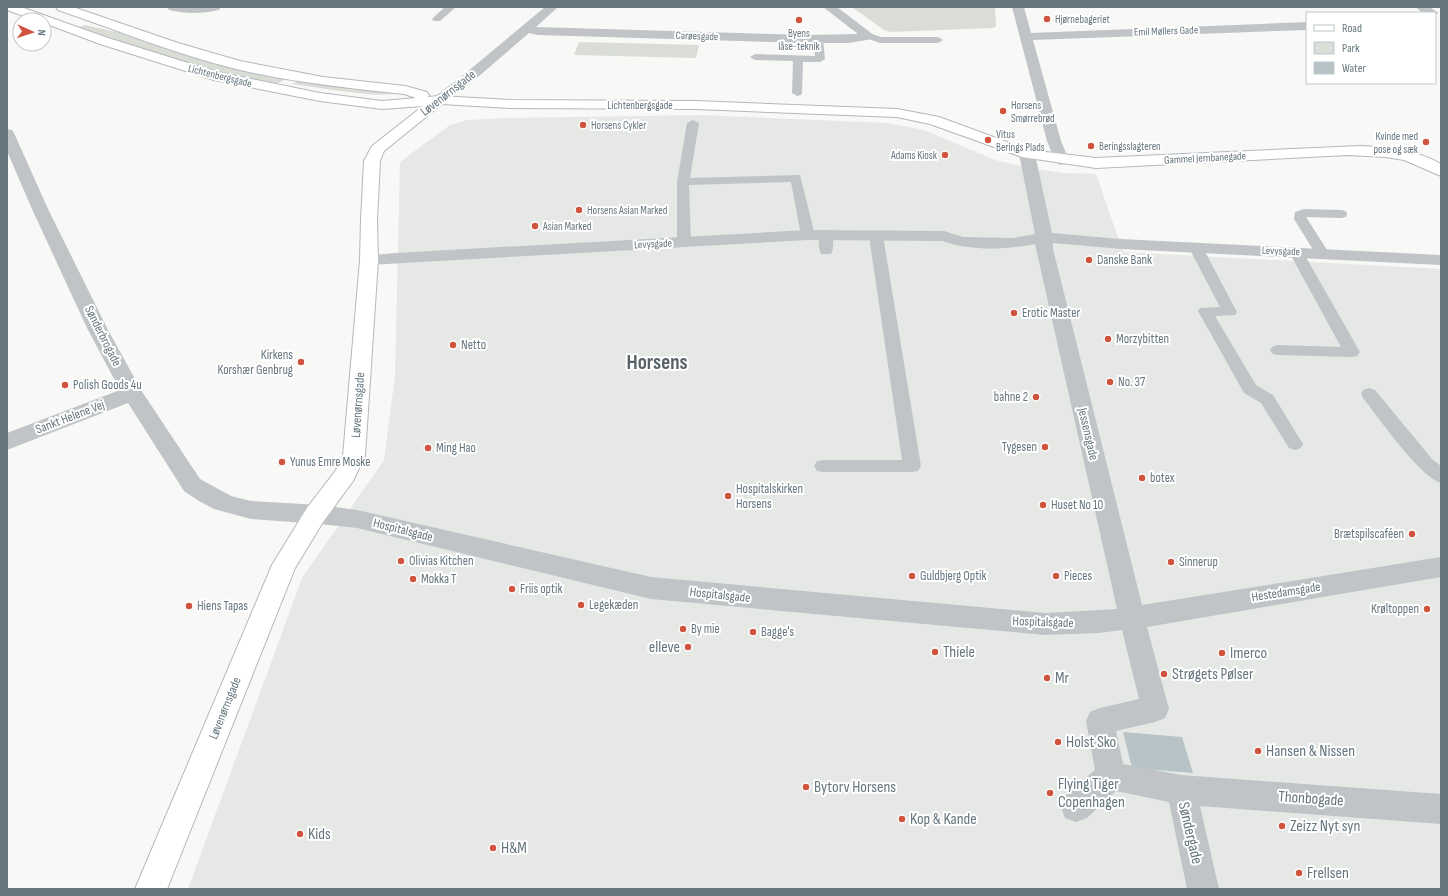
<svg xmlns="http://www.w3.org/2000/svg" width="1448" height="896" font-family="'Sofia Sans Condensed',sans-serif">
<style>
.built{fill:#e6e8e6}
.green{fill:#d9ddd6}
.water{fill:#b7c3c6}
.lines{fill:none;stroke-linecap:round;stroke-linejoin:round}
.secondary-casing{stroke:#b3b8bc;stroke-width:2}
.lane{fill:#c0c4c7;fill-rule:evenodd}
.street{fill:#c0c4c7;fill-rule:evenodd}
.secondary{fill:#fff;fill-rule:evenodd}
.poi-dot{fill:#d0533f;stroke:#fff;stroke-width:1.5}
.labels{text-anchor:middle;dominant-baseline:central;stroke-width:4;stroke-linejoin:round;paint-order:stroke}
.far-poi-label{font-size:11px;fill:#66767e;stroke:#fff;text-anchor:start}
.far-street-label{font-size:11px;fill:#66767e;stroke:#fff}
.street-label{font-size:13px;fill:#66767e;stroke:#fff}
.poi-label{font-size:13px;fill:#66767e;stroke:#fff;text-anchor:start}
.near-poi-label{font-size:16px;fill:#66767e;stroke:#fff;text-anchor:start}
.near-street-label{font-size:16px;fill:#66767e;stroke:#fff}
.town-label{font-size:21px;font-weight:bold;fill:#58636a;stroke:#fff}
</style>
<rect width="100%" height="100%" fill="#f8f8f6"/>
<path class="built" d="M 700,115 L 887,123 L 924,130 L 995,160 L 1030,168 L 1064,173 L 1096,174 L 1115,229 L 1124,252 L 1441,269 L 1441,889 L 188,889 L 302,578 L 384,460 L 395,376 L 400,162 L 450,125 L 467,120 L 509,118 Z"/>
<path class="green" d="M 852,7 L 995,7 L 996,26 L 993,28 L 891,32 L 884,30 Z
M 85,25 L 121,33 L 198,58 L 287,79 L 278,83 L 271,83 C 207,76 140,48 79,27 Z
M 579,42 L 699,45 L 696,58 L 574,55 Z
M 299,81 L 393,93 C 384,99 309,86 292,84 Z"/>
<path class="water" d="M 1123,732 L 1182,737 L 1193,773 L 1132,768 Z"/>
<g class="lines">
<defs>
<path id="secondary" d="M 7,7 L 21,7 L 108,38 L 217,72 L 320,93 L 382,101 L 416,98 L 404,94 C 348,88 291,82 236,69 C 175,54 117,30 58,10 L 56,7 L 73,7 L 178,43 L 240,61 L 323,77 L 405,86 L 427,92 L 429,95 L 428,97 L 439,96 L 510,100 L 696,101 L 897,109 L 939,117 L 1029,150 L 1096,158 L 1360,146 C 1388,147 1417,150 1441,164 L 1441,176 L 1404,160 L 1385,157 L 1348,155 L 1096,168 L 1022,157 L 930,124 L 897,117 L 696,109 L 510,108 L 442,104 L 384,151 L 380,161 L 377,220 L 378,260 L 365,456 L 353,481 L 323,522 L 295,568 L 167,889 L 135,889 L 272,565 L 307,508 L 336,470 L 343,456 L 360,260 L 361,220 L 364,161 L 372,146 L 423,106 L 382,109 L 320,101 L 214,80 L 100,44 L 44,23 L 44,20 L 35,20 L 7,10 Z"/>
</defs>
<use href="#secondary" class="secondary-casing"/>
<path class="lane" d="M 445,7 L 456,7 L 440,21 L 434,21 L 432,19 L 434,17 Z
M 869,33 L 881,37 L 938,37 L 943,40 L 938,43 L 880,43 L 866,38 L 864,36 L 866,34 Z
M 818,36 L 823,39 L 825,59 L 820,62 L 803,62 L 802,93 L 801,95 L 797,96 L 792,93 L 793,61 L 755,60 L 750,57 L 755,54 L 815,56 L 813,39 Z
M 693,120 L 699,123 L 690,178 L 800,175 L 815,235 L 813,238 L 803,238 L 801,235 L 791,182 L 689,185 L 691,243 L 689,246 L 679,246 L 677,243 L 677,182 L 687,123 Z
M 1304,209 L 1341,210 L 1346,211 L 1347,214 L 1346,217 L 1341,218 L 1306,217 L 1329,253 L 1327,256 L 1317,256 L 1294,219 L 1295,212 Z
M 826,231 L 831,232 C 834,237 834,249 831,254 L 821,254 C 818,249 818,237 821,232 Z
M 876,232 L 881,233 L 883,236 L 921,466 L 918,471 L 912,472 L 823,472 L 817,471 L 814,466 L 817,461 L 823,460 L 902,460 L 869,236 L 871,233 Z
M 1196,244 L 1201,245 L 1203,248 L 1237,312 L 1235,315 L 1215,316 L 1256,385 L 1273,395 L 1303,444 L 1301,448 L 1295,450 L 1289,448 L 1261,403 L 1244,393 L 1198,311 L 1200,308 L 1220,307 L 1189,248 L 1191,245 Z
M 1296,248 L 1301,249 L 1303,252 L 1360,352 L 1357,356 L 1352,357 L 1278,355 L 1273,354 L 1270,350 L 1273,346 L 1278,345 L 1341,347 L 1289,252 L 1291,249 Z
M 1369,388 L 1375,390 L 1432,459 L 1441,466 L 1441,483 C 1419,476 1379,418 1363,398 L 1361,394 L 1363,390 Z"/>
<path class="street" d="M 167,7 L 221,7 L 219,10 C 202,14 186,14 169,10 Z
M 545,7 L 558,7 L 536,27 L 805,35 L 858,34 L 823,7 L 837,7 L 875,36 L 873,39 L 848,43 L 805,43 L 538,35 L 529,33 L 471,83 L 444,103 L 439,104 L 434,103 L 432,100 L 434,97 L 461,77 Z
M 1012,7 L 1024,7 L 1031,33 L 1307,22 L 1307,30 L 1033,40 L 1061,141 L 1069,160 L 1066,163 L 1061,165 L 1056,163 L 1047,141 Z
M 1415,7 L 1430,7 L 1438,13 L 1435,16 L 1435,13 L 1423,13 Z
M 7,129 L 12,130 L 14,133 L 48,209 L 107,328 L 141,390 L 200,479 L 231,496 L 251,501 L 320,505 L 357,510 L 651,577 L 1045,613 L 1117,609 L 1035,244 C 1005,250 971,251 942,241 L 808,240 L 369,265 L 363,264 L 360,260 L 363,256 L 395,253 L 808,230 L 944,231 L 963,237 L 1014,238 L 1035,234 L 1019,154 L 1022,151 L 1027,149 L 1032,151 L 1035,154 L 1052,233 L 1121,239 L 1441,255 L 1441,265 L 1121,249 L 1053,243 L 1053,249 L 1142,605 L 1441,557 L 1441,577 L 1147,627 L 1169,709 L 1165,718 L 1155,722 L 1116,731 L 1123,764 L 1181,775 L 1441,794 L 1441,824 L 1200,806 L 1219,889 L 1187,889 L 1169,802 L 1116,791 L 1087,818 L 1076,822 L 1065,818 L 1061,807 L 1065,796 L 1095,770 L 1086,721 L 1090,712 L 1100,708 L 1139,699 L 1122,630 L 1099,633 L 1045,635 L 651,599 L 357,528 L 320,524 L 251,519 L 214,509 L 199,501 L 184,491 L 128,403 L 7,450 L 7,433 L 120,390 L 87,328 L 32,209 L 7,151 Z"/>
<use href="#secondary" class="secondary"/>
</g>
<g class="poi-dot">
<circle cx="1047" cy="19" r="4"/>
<circle cx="799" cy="20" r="4"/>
<circle cx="1003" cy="111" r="4"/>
<circle cx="583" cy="125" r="4"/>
<circle cx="988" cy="140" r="4"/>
<circle cx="1426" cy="142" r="4"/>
<circle cx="1091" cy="146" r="4"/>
<circle cx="945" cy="155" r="4"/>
<circle cx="579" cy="210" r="4"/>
<circle cx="535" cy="226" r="4"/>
<circle cx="1089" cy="260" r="4"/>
<circle cx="1014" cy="313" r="4"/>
<circle cx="1108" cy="339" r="4"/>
<circle cx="453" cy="345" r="4"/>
<circle cx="301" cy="362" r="4"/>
<circle cx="1110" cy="382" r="4"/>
<circle cx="65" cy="385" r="4"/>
<circle cx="1036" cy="397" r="4"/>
<circle cx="1045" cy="447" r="4"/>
<circle cx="428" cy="448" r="4"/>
<circle cx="282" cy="462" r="4"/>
<circle cx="1142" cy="478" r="4"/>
<circle cx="728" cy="496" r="4"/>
<circle cx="1043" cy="505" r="4"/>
<circle cx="1412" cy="534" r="4"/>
<circle cx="401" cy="561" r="4"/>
<circle cx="1171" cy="562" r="4"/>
<circle cx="912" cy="576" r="4"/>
<circle cx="1056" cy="576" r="4"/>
<circle cx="413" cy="579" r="4"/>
<circle cx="512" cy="589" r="4"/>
<circle cx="581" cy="605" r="4"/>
<circle cx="189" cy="606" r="4"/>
<circle cx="1427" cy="609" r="4"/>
<circle cx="683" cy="629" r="4"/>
<circle cx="753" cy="632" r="4"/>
<circle cx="688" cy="647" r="4"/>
<circle cx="935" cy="652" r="4"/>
<circle cx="1222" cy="653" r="4"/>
<circle cx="1164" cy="674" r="4"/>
<circle cx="1047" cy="678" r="4"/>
<circle cx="1058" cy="742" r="4"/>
<circle cx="1258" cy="751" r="4"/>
<circle cx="806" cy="787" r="4"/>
<circle cx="1050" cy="793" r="4"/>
<circle cx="902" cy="819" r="4"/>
<circle cx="1282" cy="826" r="4"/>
<circle cx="300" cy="834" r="4"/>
<circle cx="493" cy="848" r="4"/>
<circle cx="1299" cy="873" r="4"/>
</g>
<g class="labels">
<g class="far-poi-label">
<text x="1055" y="19">Hjørnebageriet</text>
<text x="799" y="33" text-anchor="middle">Byens<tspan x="799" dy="13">låse-teknik</tspan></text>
<text x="1011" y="105">Horsens<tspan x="1011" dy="13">Smørrebrød</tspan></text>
<text x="591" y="125">Horsens Cykler</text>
<text x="996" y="134">Vitus<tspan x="996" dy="13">Berings Plads</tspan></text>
<text x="1418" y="136" text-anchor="end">Kvinde med<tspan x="1418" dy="13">pose og sæk</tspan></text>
<text x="1099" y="146">Beringsslagteren</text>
<text x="937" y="155" text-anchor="end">Adams Kiosk</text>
<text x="587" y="210">Horsens Asian Marked</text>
<text x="543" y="226">Asian Marked</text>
</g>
<g class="far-street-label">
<text transform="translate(1166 31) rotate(-2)">Emil Møllers Gade</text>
<text transform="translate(697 36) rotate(2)">Carøesgade</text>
<text transform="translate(220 76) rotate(14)">Lichtenbergsgade</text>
<text x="640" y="105">Lichtenbergsgade</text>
<text transform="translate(1205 158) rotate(-3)">Gammel Jernbanegade</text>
<text transform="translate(653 244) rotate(-3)">Levysgade</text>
<text transform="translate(1281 251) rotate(2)">Levysgade</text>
</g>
<g class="street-label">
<text transform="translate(448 93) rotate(-38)">Løvenørnsgade</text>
<text transform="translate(103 336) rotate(63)">Sønderbrogade</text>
<text transform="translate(358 405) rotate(-86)">Løvenørnsgade</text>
<text transform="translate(70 417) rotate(-21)">Sankt Helene Vej</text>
<text transform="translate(1088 434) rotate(77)">Jessensgade</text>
<text transform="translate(403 530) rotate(14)">Hospitalsgade</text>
<text transform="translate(1286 592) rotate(-9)">Hestedamsgade</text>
<text transform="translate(720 595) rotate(6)">Hospitalsgade</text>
<text transform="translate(1043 622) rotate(2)">Hospitalsgade</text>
<text transform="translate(225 708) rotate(-68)">Løvenørnsgade</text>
</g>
<g class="poi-label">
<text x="1097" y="260">Danske Bank</text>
<text x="1022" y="313">Erotic Master</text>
<text x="1116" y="339">Morzybitten</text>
<text x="461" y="345">Netto</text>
<text x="293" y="355" text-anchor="end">Kirkens<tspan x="293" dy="15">Korshær Genbrug</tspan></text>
<text x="1118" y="382">No. 37</text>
<text x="73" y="385">Polish Goods 4u</text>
<text x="1028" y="397" text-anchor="end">bahne 2</text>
<text x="1037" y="447" text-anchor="end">Tygesen</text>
<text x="436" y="448">Ming Hao</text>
<text x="290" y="462">Yunus Emre Moske</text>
<text x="1150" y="478">botex</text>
<text x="736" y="489">Hospitalskirken<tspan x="736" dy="15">Horsens</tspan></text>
<text x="1051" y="505">Huset No 10</text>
<text x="1404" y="534" text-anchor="end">Brætspilscaféen</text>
<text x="409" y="561">Olivias Kitchen</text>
<text x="1179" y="562">Sinnerup</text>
<text x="920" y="576">Guldbjerg Optik</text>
<text x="1064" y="576">Pieces</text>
<text x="421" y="579">Mokka T</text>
<text x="520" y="589">Friis optik</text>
<text x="589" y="605">Legekæden</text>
<text x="197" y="606">Hiens Tapas</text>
<text x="1419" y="609" text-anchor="end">Krøltoppen</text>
<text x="691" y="629">By mie</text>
<text x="761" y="632">Bagge's</text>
</g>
<g class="near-poi-label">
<text x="680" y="647" text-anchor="end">elleve</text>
<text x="943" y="652">Thiele</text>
<text x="1230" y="653">Imerco</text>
<text x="1172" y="674">Strøgets Pølser</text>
<text x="1055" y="678">Mr</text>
<text x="1066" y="742">Holst Sko</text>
<text x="1266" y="751">Hansen &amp; Nissen</text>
<text x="1058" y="784">Flying Tiger<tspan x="1058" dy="18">Copenhagen</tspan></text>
<text x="814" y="787">Bytorv Horsens</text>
<text x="910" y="819">Kop &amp; Kande</text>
<text x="1290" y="826">Zeizz Nyt syn</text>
<text x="308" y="834">Kids</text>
<text x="501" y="848">H&amp;M</text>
<text x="1307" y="873">Frellsen</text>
</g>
<g class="near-street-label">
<text transform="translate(1311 799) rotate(4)">Thonbogade</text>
<text transform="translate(1190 833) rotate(77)">Søndergade</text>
</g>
<g class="town-label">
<text x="657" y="362">Horsens</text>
</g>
</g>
<rect width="1448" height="896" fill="none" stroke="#66767e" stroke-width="16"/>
<rect x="1306" y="12" width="130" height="72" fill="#ffffff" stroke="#c2c8cb"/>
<rect x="1314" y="25" width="20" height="6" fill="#ffffff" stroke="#c2c8cb"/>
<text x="1342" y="32" font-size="12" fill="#66767e">Road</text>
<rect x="1314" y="42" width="20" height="12" fill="#d9ddd6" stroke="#c2c8cb"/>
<text x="1342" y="52" font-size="12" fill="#66767e">Park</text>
<rect x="1314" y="62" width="20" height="12" fill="#b7c3c6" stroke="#c2c8cb"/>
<text x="1342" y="72" font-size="12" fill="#66767e">Water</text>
<g transform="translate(32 32) rotate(93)"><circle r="19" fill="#ffffff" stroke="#c2c8cb"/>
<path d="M0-3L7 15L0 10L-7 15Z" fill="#d0533f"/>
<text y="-6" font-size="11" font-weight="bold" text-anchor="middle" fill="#66767e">N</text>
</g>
</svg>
